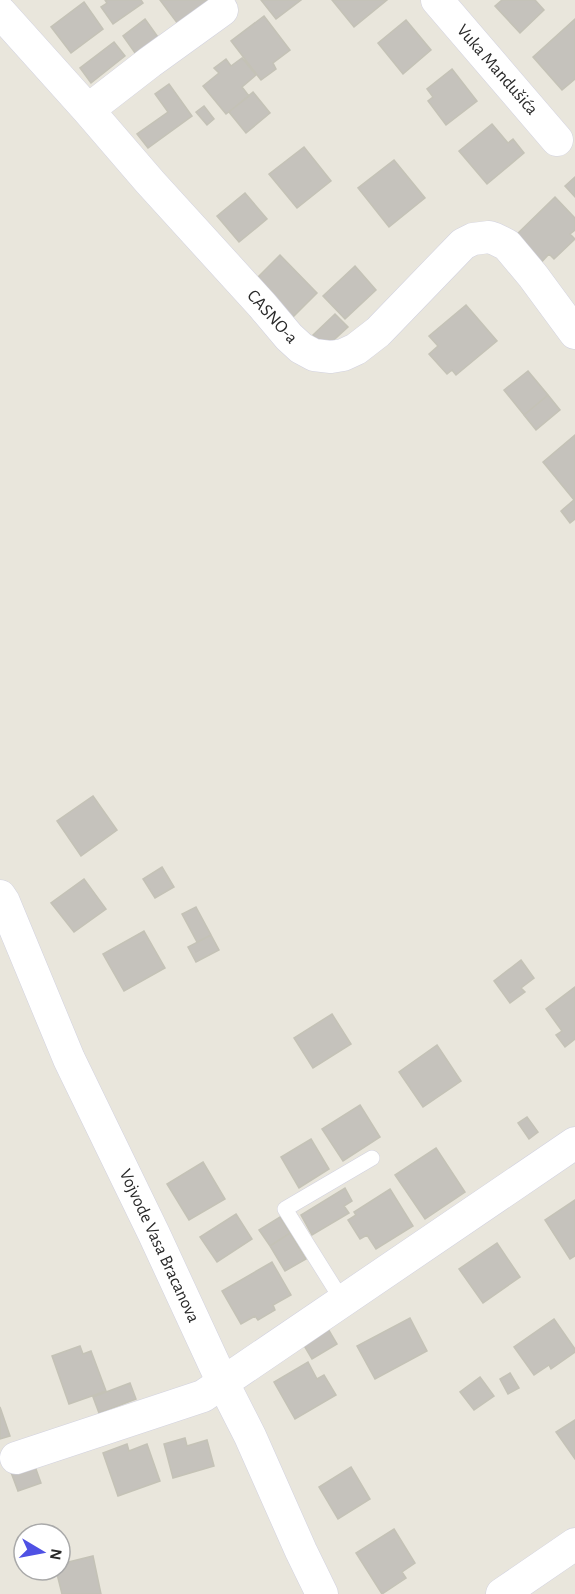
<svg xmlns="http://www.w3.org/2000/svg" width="575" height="1594" font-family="'Alegreya Sans',sans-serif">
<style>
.building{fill:#c5c2bc;stroke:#c4c2b6;stroke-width:1.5}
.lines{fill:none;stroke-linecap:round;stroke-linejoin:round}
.service-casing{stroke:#d2d2e0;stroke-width:16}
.minor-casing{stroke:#d2d2e0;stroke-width:33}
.service{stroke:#fff;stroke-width:15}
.minor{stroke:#fff;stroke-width:32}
.labels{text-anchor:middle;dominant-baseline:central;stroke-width:6;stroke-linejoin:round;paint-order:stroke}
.street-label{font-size:18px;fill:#292929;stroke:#fff}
</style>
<rect width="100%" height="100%" fill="#e9e6dc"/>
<path class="building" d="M 105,0 L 141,0 L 143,3 L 113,24 L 101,7 L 107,3 Z
M 160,0 L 210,0 L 178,24 Z
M 261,0 L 301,0 L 276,19 Z
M 332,0 L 387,0 L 354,27 Z
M 502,0 L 535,0 L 544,10 L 520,33 L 495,6 Z
M 84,2 L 103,29 L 71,53 L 51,27 Z
M 264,16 L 290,50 L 273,63 L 276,69 L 261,80 L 231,41 Z
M 145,19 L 163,44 L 140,60 L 123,36 Z
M 575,19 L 575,79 L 562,90 L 533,57 Z
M 406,20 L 431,50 L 403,74 L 378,43 Z
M 114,42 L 125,56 L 91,83 L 80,68 Z
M 242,58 L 256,75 L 242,87 L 249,96 L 226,114 L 203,86 L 219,73 L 214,68 L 226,59 L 231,66 Z
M 452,69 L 477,101 L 446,125 L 428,101 L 433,97 L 427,89 Z
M 169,84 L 192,116 L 148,148 L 137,134 L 168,112 L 155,94 Z
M 253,92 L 270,113 L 246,133 L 229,112 Z
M 204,106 L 214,119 L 207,125 L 196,112 Z
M 492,124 L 508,143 L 513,139 L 524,153 L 487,184 L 459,151 Z
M 304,147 L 331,181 L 297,208 L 269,174 Z
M 394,160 L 425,198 L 389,227 L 358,188 Z
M 575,177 L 575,197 L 565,186 Z
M 245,193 L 267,219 L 239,242 L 217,216 Z
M 555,197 L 575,218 L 575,230 L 570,234 L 575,239 L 554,259 L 549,254 L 538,266 L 512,239 Z
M 280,255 L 317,293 L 289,321 L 252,283 Z
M 355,266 L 376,290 L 345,319 L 323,296 Z
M 466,305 L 497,341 L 456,375 L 452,370 L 447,374 L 429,354 L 438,346 L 429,336 Z
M 335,314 L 348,327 L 325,348 L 313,335 Z
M 528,371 L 548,395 L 524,415 L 504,390 Z
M 548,395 L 560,410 L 536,430 L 524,415 Z
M 575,435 L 575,499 L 574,500 L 543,462 Z
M 575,499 L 575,519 L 570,523 L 561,511 Z
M 93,796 L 117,830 L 81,856 L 57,821 Z
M 162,867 L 174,887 L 155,898 L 143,879 Z
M 84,879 L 106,909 L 74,932 L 51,903 Z
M 196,907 L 211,935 L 197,942 L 182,914 Z
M 144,931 L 165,968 L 124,991 L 103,954 Z
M 211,935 L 219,950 L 196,962 L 188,947 Z
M 521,960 L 534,978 L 521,988 L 525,992 L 510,1003 L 494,981 Z
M 575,987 L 575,1039 L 565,1047 L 556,1035 L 562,1031 L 546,1009 Z
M 332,1014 L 351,1044 L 313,1068 L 294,1038 Z
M 437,1045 L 461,1081 L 423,1107 L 399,1072 Z
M 360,1105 L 380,1137 L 343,1161 L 322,1129 Z
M 527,1117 L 538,1132 L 529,1139 L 518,1123 Z
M 311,1139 L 329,1169 L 299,1188 L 281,1157 Z
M 436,1148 L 465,1192 L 425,1219 L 395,1175 Z
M 203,1162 L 225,1199 L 189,1220 L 167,1184 Z
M 345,1188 L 352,1201 L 344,1206 L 349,1213 L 312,1235 L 301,1215 Z
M 390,1189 L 413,1226 L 376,1249 L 367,1235 L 360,1239 L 348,1220 L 356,1215 L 354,1212 Z
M 575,1200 L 575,1256 L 570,1259 L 545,1220 Z
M 236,1214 L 252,1239 L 217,1262 L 200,1237 Z
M 280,1217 L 290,1233 L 270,1246 L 259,1230 Z
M 290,1233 L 306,1259 L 285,1271 L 270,1246 Z
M 497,1243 L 520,1277 L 483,1303 L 459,1269 Z
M 272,1262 L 291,1295 L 273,1305 L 275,1310 L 258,1320 L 255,1316 L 241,1324 L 222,1291 Z
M 321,1317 L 337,1344 L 312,1359 L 296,1332 Z
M 410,1318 L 427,1351 L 375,1379 L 357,1346 Z
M 554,1319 L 575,1349 L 575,1352 L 551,1369 L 549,1365 L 534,1375 L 514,1347 Z
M 80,1346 L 83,1354 L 91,1351 L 106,1391 L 69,1404 L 52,1356 Z
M 308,1362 L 317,1379 L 324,1375 L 336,1395 L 295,1419 L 274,1382 Z
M 510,1373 L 519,1388 L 508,1394 L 500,1379 Z
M 480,1377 L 494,1396 L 474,1410 L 460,1392 Z
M 130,1383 L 136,1399 L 99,1413 L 93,1397 Z
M 0,1407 L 10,1436 L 0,1439 Z
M 575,1420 L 575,1459 L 556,1432 Z
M 185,1438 L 187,1446 L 207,1440 L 214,1466 L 173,1478 L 164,1444 Z
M 127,1444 L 129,1451 L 147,1444 L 160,1481 L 118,1496 L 103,1453 Z
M 32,1458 L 41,1483 L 18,1491 L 9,1467 Z
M 351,1467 L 370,1499 L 338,1519 L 319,1487 Z
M 394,1529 L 415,1563 L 402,1572 L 406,1578 L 382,1594 L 356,1553 Z
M 93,1556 L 101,1594 L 62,1594 L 56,1570 L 60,1570 L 60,1564 Z"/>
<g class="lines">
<defs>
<path id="service" d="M 342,1300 L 285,1209 L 372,1158"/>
<path id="minor" d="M 437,0 L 557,140
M 0,12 L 88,110 L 150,182 L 262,305 L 289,337 L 301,348 L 314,355 L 331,357 L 343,355 L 356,349 L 378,332 L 463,244 L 473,239 L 489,237 L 495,239 L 507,245 L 533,276 L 575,333
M 88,110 L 150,62 L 222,10
M 0,896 L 4,902 L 69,1059 L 154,1234 L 222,1381 L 250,1436 L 301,1551 L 322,1594
M 16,1458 L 203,1396 L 575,1143
M 502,1594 L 575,1544"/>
</defs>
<use href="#service" class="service-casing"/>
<use href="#minor" class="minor-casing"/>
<use href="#service" class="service"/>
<use href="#minor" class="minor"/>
</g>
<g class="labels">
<g class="street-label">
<text transform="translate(497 70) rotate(49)">Vuka Mandušića</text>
<text transform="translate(272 317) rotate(48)">CASNO-a</text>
<text transform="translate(159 1246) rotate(65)">Vojvode Vasa Bracanova</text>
</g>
</g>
<g transform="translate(42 1552) rotate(100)"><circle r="28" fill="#ffffff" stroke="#a9a9a9" stroke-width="1.5"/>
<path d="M0-4.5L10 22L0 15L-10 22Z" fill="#4f51e4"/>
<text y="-9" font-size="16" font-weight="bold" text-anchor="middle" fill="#292929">N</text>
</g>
</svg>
